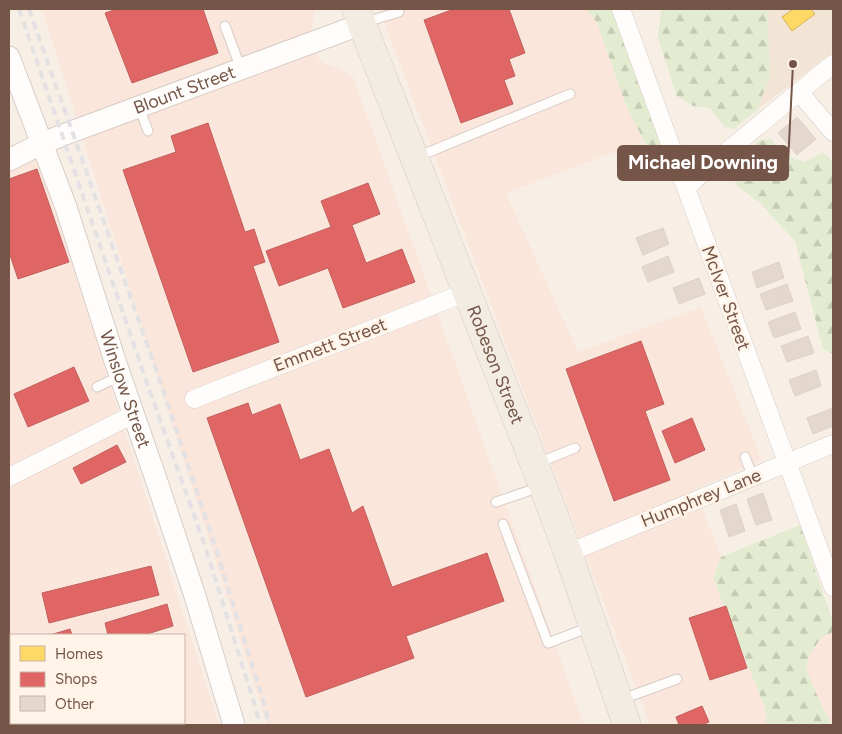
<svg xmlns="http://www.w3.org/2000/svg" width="842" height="734" font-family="Figtree,sans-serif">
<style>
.residential{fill:#f3e5d6}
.commercial{fill:#fbe6dc;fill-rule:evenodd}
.forest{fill:url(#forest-firs)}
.homes{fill:#ffd966;stroke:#d5b15d}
.shops{fill:#e06666;stroke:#c0615d}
.building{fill:#e3d7ce;stroke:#dfd1c8}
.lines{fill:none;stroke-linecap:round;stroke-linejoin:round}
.service-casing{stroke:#d8ccc5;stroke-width:11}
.minor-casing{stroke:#d8ccc5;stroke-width:19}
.tertiary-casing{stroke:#d8ccc5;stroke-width:23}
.primary-casing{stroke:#d5cac4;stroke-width:29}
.service{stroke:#fefdfb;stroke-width:9}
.minor{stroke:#fefdfb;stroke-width:18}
.tertiary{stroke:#fefdfb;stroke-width:21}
.primary{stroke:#f2ece3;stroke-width:28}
.rail{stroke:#e3e1e3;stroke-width:4;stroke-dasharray:8 5;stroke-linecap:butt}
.labels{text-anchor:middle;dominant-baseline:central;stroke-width:5;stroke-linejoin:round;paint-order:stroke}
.street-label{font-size:18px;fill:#745547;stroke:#fff4e7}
.leader{fill:none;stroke:#745547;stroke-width:2}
.callout-dot{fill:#745547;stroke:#fff4e7;stroke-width:2}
.callout{fill:#745547;stroke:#745547;stroke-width:2}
.callout-label{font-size:19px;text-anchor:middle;font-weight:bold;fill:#fff}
</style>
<defs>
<pattern id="forest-firs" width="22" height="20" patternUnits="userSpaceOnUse" patternTransform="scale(1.25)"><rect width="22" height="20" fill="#e3ecd0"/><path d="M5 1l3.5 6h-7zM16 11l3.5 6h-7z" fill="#c6ccb4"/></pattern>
</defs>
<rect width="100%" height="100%" fill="#f7efe6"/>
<path class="residential" d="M 767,9 L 833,9 L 833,52 L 757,110 L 770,76 Z"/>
<path class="commercial" d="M 42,9 L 316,9 L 312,25 L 319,60 L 353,76 L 584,725 L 267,725 Z
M 379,9 L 587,9 L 597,23 L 627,108 L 644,141 L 506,193 L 578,352 L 701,307 L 762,460 L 695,489 L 721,557 L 713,578 L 765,708 L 767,725 L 650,725 Z
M 37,156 L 219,725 L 9,725 L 9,171 ZM 11,635 L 184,635 L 184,723 L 11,723 Z
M 833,632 L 833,725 L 832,725 L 820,702 L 806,669 L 809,655 L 821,638 Z"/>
<path class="forest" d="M 587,9 L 615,9 L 670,162 L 660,163 L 651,154 L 627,108 L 597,23 Z
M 661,9 L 767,9 L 770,76 L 757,110 L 734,129 L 725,127 L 710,108 L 693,106 L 676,95 L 658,37 Z
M 771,139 L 781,154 L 804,162 L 823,152 L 833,163 L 833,354 L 823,349 L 795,241 L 759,202 L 735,184 L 737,161 L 758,141 Z
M 800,525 L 833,622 L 833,632 L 821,638 L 809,655 L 806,669 L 820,702 L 832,725 L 767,725 L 765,708 L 713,578 L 721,557 Z"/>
<path class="homes" d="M 793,9 L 811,9 L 815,14 L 792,31 L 782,17 Z"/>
<path class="shops" d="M 117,9 L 203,9 L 218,53 L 132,83 L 105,13 Z
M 454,9 L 509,9 L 525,53 L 509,59 L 515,76 L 504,80 L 513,104 L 461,123 L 424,20 Z
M 208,123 L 245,232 L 254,229 L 265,262 L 253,266 L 279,342 L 193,372 L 123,170 L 176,152 L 171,136 Z
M 37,169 L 69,262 L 18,279 L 9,252 L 9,179 Z
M 368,183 L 380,214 L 352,225 L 366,263 L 402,249 L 415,282 L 343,308 L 328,268 L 279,286 L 266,251 L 331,227 L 321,201 Z
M 641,341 L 664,404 L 645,411 L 670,480 L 614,501 L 566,369 Z
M 74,367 L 89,401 L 28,427 L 14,394 Z
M 248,403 L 252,415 L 280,404 L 300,460 L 329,449 L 352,513 L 363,506 L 392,587 L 487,553 L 504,601 L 406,636 L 414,658 L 306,697 L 207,418 Z
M 692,418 L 705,450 L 675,463 L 662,431 Z
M 117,445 L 126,462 L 81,484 L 73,468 Z
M 151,566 L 159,595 L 49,623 L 42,593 Z
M 167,604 L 173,626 L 144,635 L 108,635 L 105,623 Z
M 726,606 L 747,668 L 710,680 L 689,618 Z
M 70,629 L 72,635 L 50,635 Z
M 702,706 L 709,722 L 701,725 L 679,725 L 676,717 Z"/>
<path class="building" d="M 797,117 L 816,139 L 797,155 L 778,133 Z
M 663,228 L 669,244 L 643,255 L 636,238 Z
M 668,256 L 674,272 L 648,282 L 642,267 Z
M 779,262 L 784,278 L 757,288 L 752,272 Z
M 699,278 L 705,294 L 679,304 L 673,288 Z
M 787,284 L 793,301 L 766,310 L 760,294 Z
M 795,312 L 801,329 L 774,338 L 768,322 Z
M 808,336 L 814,353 L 787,362 L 781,346 Z
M 816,370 L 821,386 L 795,396 L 789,380 Z
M 833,408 L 833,426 L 813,434 L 807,418 Z
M 763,493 L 772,520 L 756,525 L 747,499 Z
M 736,504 L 745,531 L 729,537 L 720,510 Z"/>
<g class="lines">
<defs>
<path id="service" d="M 363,23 L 399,12
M 225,26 L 241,69
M 139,107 L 148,131
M 417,157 L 570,94
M 97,387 L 120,376
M 745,457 L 753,477
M 538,463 L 575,448
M 496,502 L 540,487
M 503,524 L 548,643 L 590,627
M 620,700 L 677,679"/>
<path id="minor" d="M 621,9 L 686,188 L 833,587
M 799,92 L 833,132
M 686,188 L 714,162 L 833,64
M 194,399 L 467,292
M 9,477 L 134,414
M 568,553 L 833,444"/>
<g id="tertiary">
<path id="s1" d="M 9,57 L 66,207 L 115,361 L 157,482 L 195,596 L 234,725"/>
<path id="s2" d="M 9,160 L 41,144 L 63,135 L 362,24"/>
</g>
<g id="primary">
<path id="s3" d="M 356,9 L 543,486 L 568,553 L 627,725"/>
</g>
</defs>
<use href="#service" class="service-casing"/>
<use href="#minor" class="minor-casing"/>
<use href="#tertiary" class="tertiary-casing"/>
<use href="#primary" class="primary-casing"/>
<use href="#service" class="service"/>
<use href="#minor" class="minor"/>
<use href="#tertiary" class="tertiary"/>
<use href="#primary" class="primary"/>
<path class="rail" d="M 19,9 L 147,383 L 205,546 L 254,703 L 260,725
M 29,9 L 159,378 L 214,543 L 263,700 L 269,725"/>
</g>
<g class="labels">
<g class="street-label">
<text stroke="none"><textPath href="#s2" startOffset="189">Blount Street</textPath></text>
<text transform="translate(726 298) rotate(70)">McIver Street</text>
<text transform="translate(330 345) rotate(-21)">Emmett Street</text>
<text stroke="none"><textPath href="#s3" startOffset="382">Robeson Street</textPath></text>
<text stroke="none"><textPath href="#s1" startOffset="352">Winslow Street</textPath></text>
<text transform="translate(701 498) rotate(-22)">Humphrey Lane</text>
</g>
</g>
<path class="leader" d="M793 64L788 163"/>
<circle class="callout-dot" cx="793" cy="64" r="5"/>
<rect class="callout" x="618" y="146" width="170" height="34" rx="5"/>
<g class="callout-label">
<text x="703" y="169">Michael Downing</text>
</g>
<rect width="842" height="734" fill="none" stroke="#745547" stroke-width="20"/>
<rect x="10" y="634" width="175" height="90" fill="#fff4e7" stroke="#c7b4a7"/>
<rect x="20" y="646" width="25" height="15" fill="#ffd966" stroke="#c7b4a7"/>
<text x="55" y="659" font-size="15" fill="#745547">Homes</text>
<rect x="20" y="672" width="25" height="15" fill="#e06666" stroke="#c7b4a7"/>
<text x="55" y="684" font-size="15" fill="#745547">Shops</text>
<rect x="20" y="696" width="25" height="15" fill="#e3d7ce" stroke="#c7b4a7"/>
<text x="55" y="709" font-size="15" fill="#745547">Other</text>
</svg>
